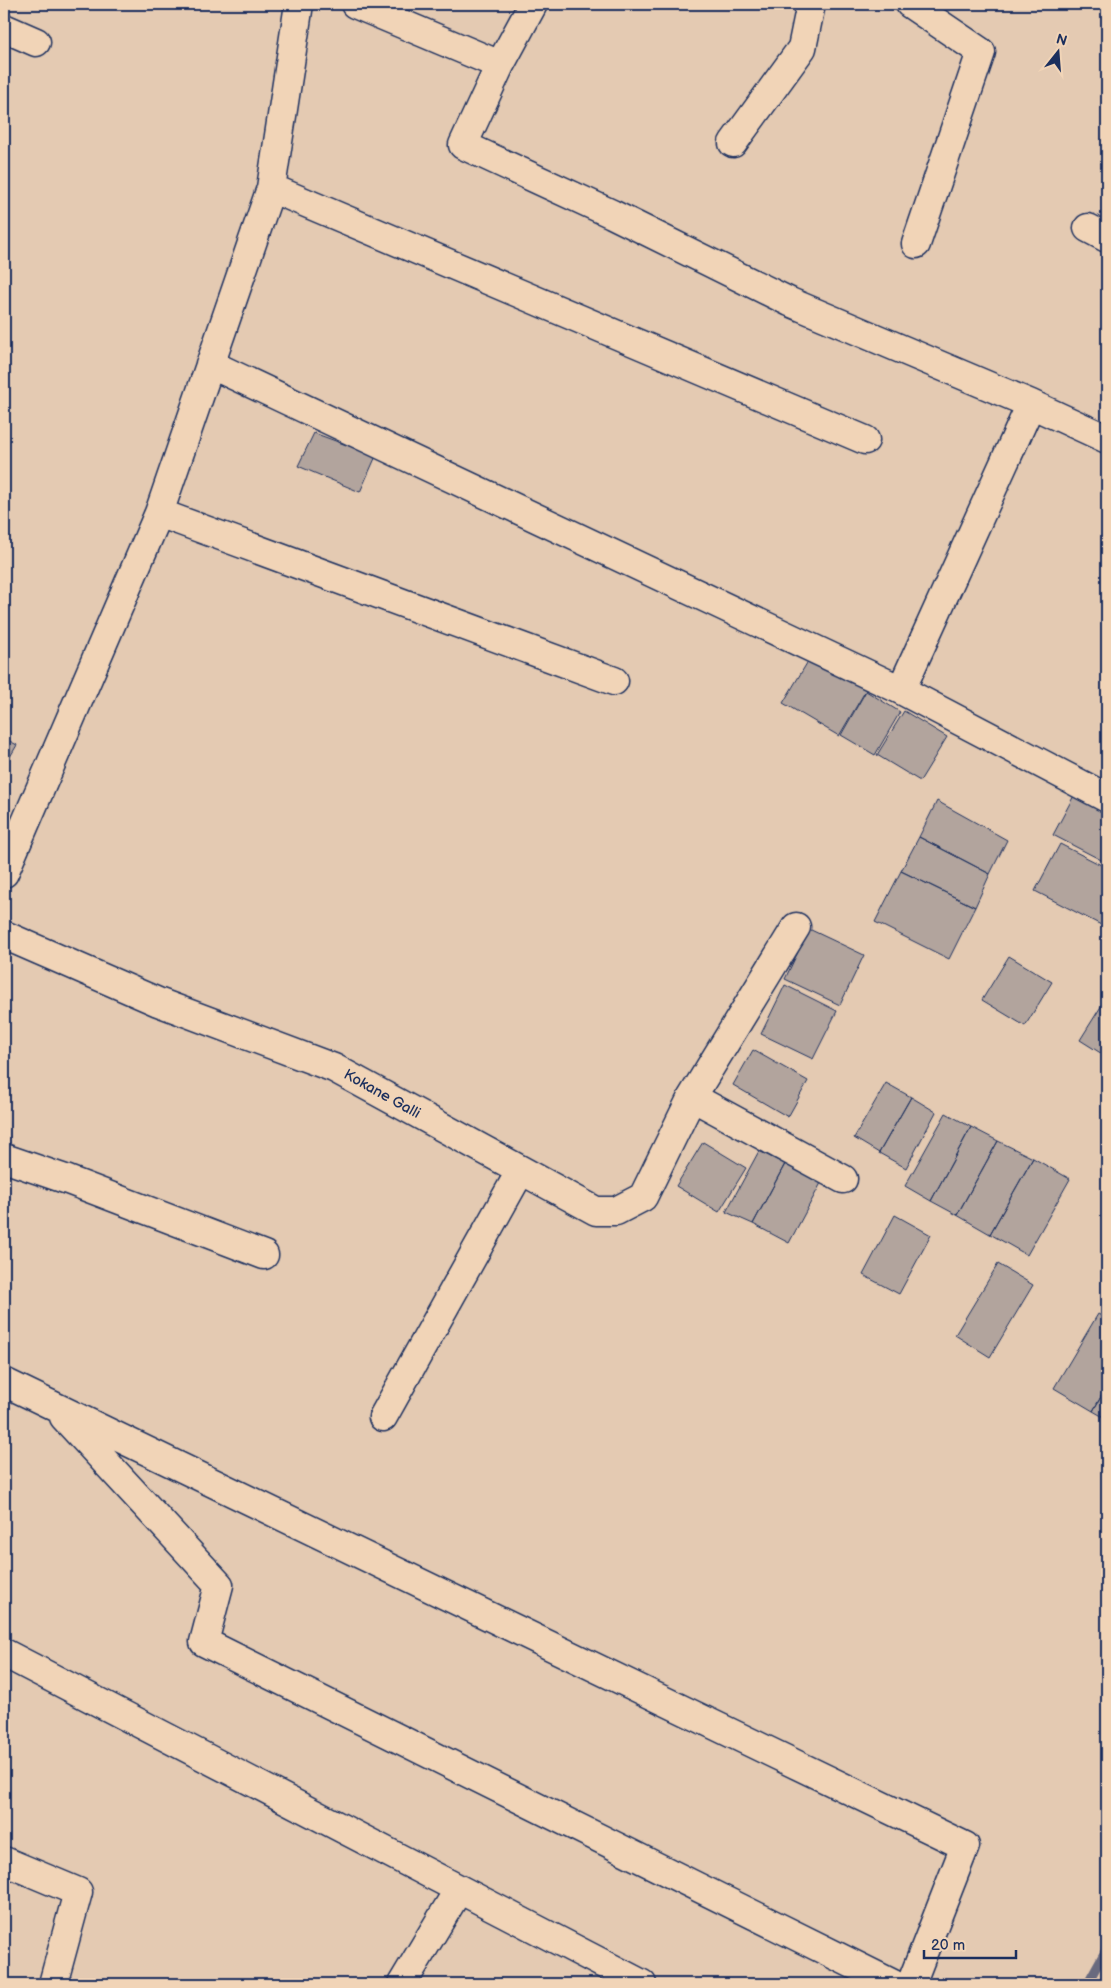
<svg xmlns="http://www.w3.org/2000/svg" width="1111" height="1988" font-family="'Balsamiq Sans',sans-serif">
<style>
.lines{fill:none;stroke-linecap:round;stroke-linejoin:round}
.stream{stroke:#696a7e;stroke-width:9}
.building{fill:#b2a49d;stroke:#1b2f5e}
.street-casing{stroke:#1b2f5e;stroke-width:31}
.street{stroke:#f1d4b7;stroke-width:28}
.labels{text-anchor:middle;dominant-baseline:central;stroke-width:5;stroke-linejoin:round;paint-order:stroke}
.street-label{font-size:15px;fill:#1b2f5e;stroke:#f1d4b7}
</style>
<rect width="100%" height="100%" fill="#e4cab2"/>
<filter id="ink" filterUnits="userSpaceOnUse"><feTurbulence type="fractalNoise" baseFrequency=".02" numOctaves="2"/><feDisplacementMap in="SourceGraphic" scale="10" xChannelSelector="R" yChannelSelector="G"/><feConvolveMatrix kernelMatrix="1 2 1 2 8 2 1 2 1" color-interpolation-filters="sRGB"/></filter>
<g filter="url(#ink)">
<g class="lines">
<path class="stream" d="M 1104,4 L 1107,5
M 1087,1984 L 1107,1948"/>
</g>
<path class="building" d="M 314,433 L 376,456 L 360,492 L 298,466 Z
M 810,658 L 866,690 L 839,736 L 783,703 Z
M 866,691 L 900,712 L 875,755 L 841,735 Z
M 904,711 L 947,737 L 920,781 L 877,755 Z
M 4,738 L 17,745 L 4,767 Z
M 1078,788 L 1107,803 L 1107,863 L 1053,835 Z
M 937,801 L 1007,840 L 990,874 L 919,837 Z
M 919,837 L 990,874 L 975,907 L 901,871 Z
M 1060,844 L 1107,868 L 1107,928 L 1035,891 Z
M 901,871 L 975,907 L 949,959 L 875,922 Z
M 809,929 L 864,955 L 840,1005 L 785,979 Z
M 1009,956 L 1052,982 L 1025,1026 L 982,1000 Z
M 785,985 L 837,1011 L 813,1059 L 761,1034 Z
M 1107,997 L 1107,1057 L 1080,1040 Z
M 753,1050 L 808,1081 L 788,1117 L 733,1085 Z
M 886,1083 L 911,1097 L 879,1153 L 854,1138 Z
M 911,1097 L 936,1112 L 906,1168 L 879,1153 Z
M 946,1113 L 971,1127 L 931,1201 L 905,1186 Z
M 971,1127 L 998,1141 L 957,1215 L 931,1201 Z
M 998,1141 L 1033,1158 L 990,1234 L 957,1215 Z
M 703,1142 L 746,1168 L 719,1212 L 676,1186 Z
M 759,1151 L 785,1164 L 753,1224 L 726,1212 Z
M 1033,1158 L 1070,1179 L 1027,1255 L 990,1234 Z
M 785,1164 L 821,1183 L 789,1243 L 753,1224 Z
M 895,1215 L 931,1235 L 899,1294 L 863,1275 Z
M 998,1264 L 1033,1285 L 990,1357 L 955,1335 Z
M 1098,1314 L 1107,1319 L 1107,1386 L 1093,1411 L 1054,1388 Z
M 1107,1386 L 1107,1419 L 1093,1411 Z"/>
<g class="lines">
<defs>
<path id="street" d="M 355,4 L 500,65 L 533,4
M 910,4 L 981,52 L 916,244
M 4,28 L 36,42
M 500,65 L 463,145 L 612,214 L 790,302 L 1031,404
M 733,143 L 802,48 L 811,4
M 271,188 L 865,440
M 1088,228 L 1107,238
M 210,364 L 901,690 L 1107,798
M 159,513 L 614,681
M 901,690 L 1031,404 L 1107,439
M 4,873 L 159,513 L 271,188 L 299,4
M 4,935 L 158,1002 L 334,1068 L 596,1211 L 616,1211 L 643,1197 L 692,1097 L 796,927
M 692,1097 L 843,1179
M 4,1158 L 68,1180 L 264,1255
M 4,1382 L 965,1846 L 911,1984
M 64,1417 L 219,1585 L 204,1642 L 893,1984
M 383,1417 L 521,1170
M 4,1653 L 642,1984
M 4,1861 L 78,1892 L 53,1984
M 402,1984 L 459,1889"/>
</defs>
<use href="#street" class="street-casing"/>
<use href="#street" class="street"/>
</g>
</g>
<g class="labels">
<g class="street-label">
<text transform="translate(382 1094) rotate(29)">Kokane Galli</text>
</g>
</g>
<rect width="1111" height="1988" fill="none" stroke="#f1d4b7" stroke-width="20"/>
<rect x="10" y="10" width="1091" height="1968" fill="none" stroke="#1b2f5e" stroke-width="2" filter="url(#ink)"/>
<g transform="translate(1058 52) rotate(17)" stroke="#f1d4b7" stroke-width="4" paint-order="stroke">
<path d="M0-4L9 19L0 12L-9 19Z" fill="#1b2f5e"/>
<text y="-8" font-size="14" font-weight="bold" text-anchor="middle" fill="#1b2f5e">N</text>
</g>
<path d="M924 1950v8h92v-8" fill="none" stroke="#1b2f5e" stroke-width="2.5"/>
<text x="931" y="1950" font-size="15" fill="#1b2f5e" stroke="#f1d4b7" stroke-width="4" paint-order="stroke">20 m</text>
</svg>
